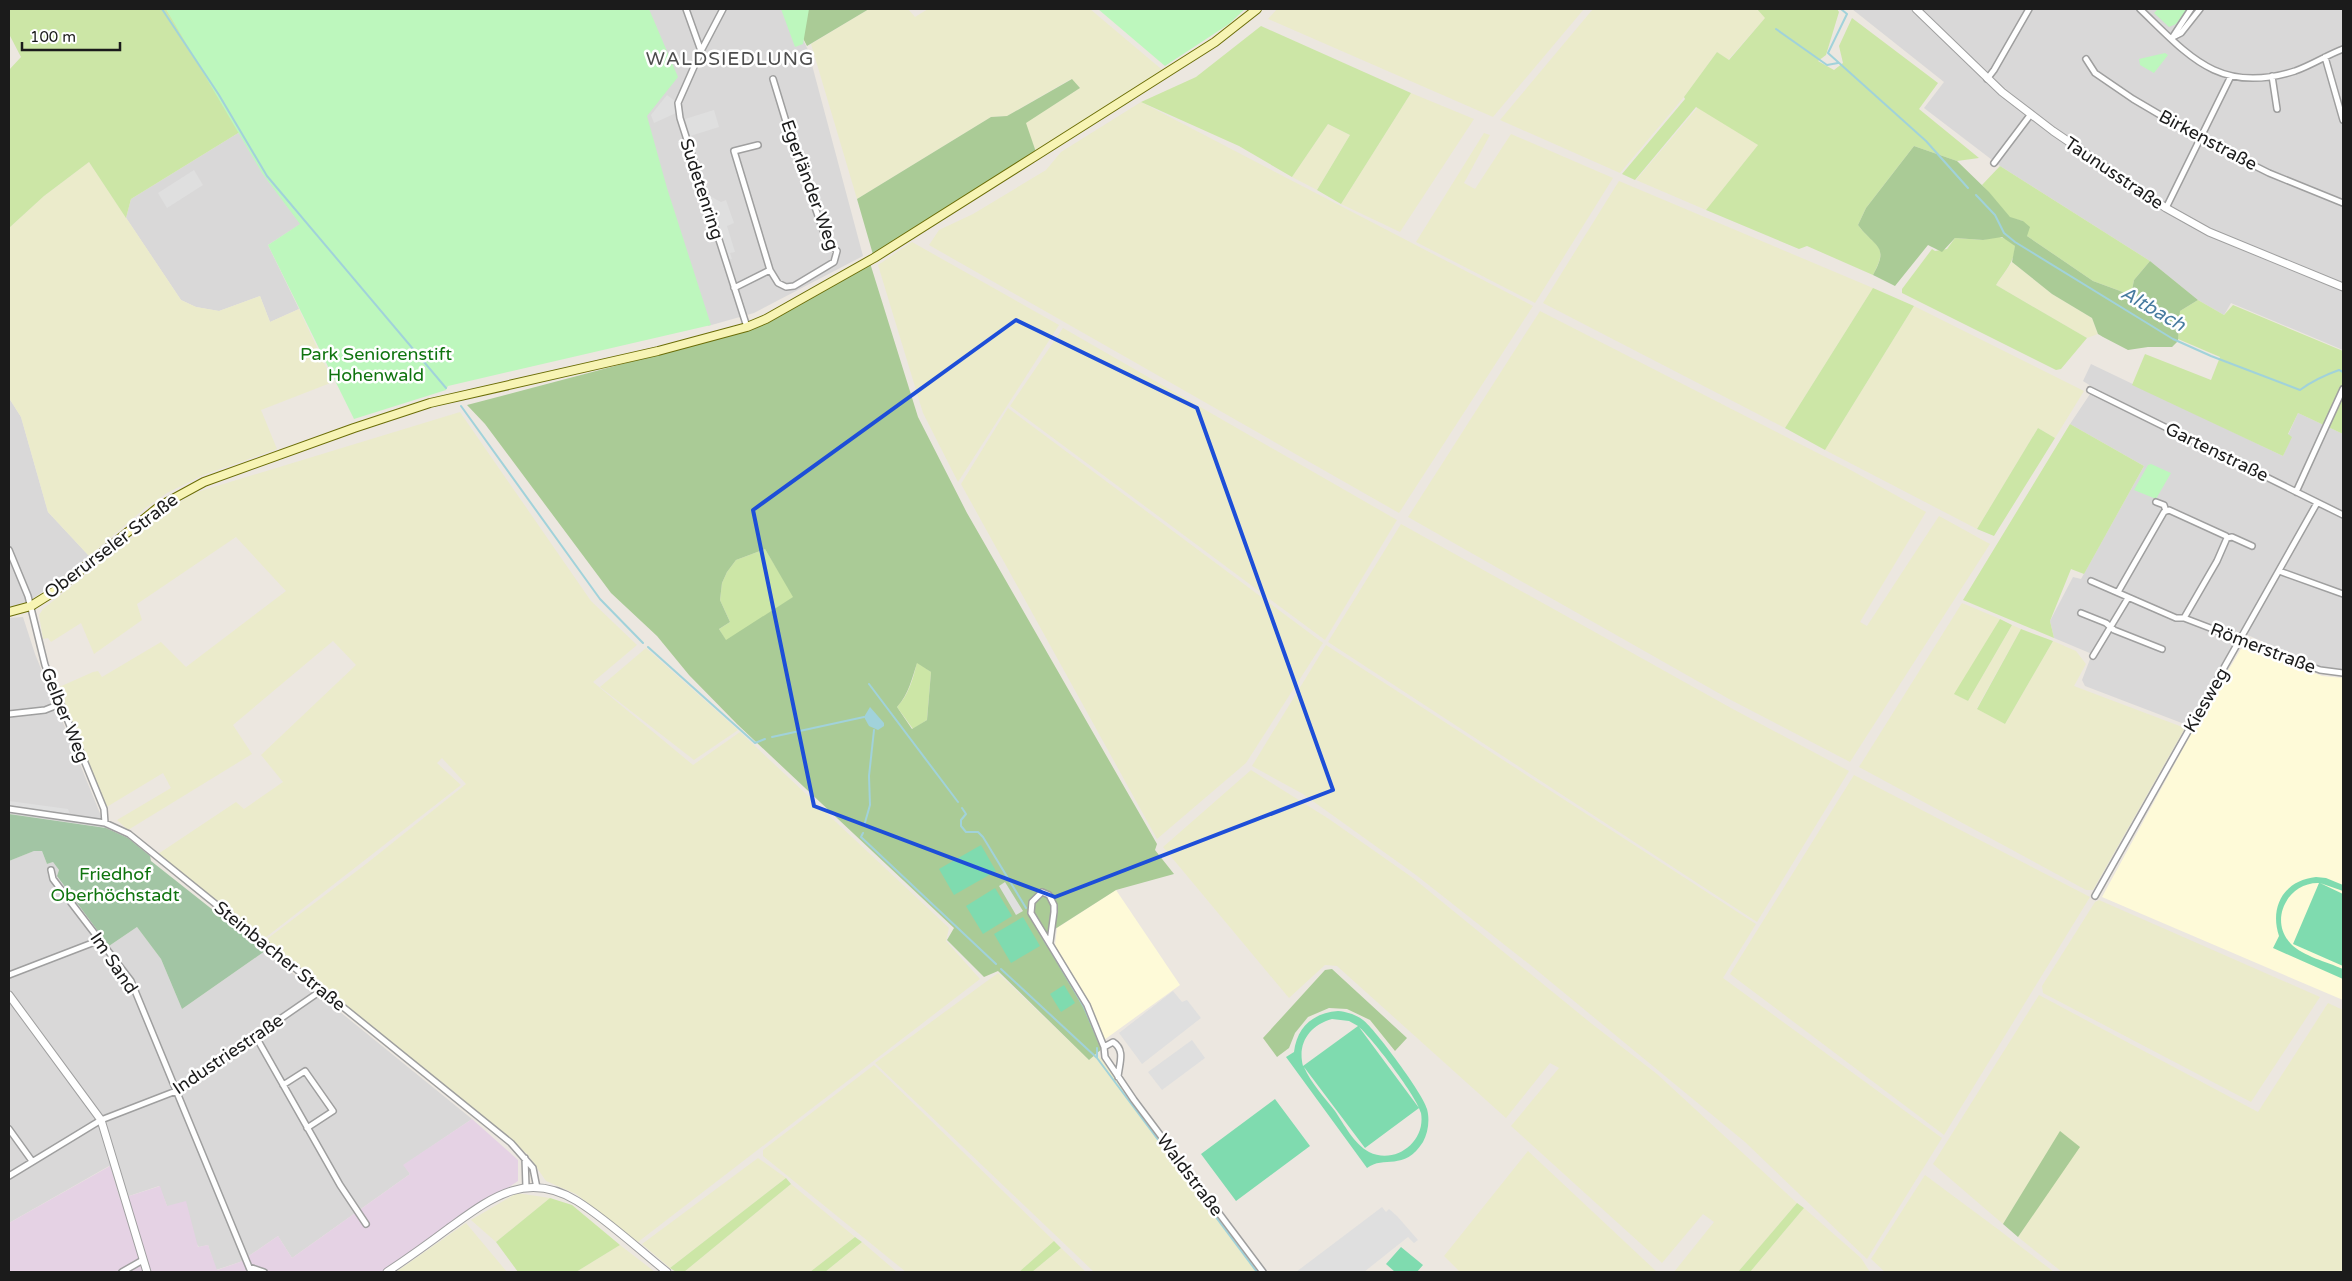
<svg xmlns="http://www.w3.org/2000/svg" width="2352" height="1281" font-family="'Varela Round',sans-serif">
<style>
.residential{fill:#d9d8d8}
.industrial{fill:#e5d2e4}
.education{fill:#fefad8}
.farmland{fill:#ebebcb}
.grass{fill:#cce6a6}
.forest{fill:#aacb96;fill-rule:evenodd}
.cemetery{fill:#a2c5a4}
.park{fill:#bdf7bd}
.pitch{fill:#7fdbaf;fill-rule:evenodd}
.parking{fill:#dfdfdf}
.water{fill:#a1d2da}
.lines{fill:none;stroke-linecap:round;stroke-linejoin:round}
.stream{stroke:#a1d2da;stroke-width:2}
.minor-casing{stroke:#9f9f9f;stroke-width:8}
.tertiary-casing{stroke:#9f9f9f;stroke-width:9}
.secondary-casing{stroke:#6b6d07;stroke-width:10}
.minor{stroke:#fff;stroke-width:5}
.tertiary{stroke:#fff;stroke-width:7}
.secondary{stroke:#f7f4b4;stroke-width:8}
.marked{fill:none;stroke:#1d4ed8;stroke-width:4;stroke-linejoin:round}
.labels{text-anchor:middle;dominant-baseline:central;stroke-width:5;stroke-linejoin:round;paint-order:stroke}
.street-label{font-size:18px;fill:#1b1b1b;stroke:#fff}
.park-label{font-size:18px;fill:#0f740e;stroke:#fff}
.neighbourhood-label{font-size:19px;letter-spacing:1px;fill:#4e4e4e;stroke:#fff}
.water-label{font-size:19px;font-style:italic;fill:#487ca0;stroke:#fff}
</style>
<rect width="100%" height="100%" fill="#ece7e0"/>
<path class="residential" d="M 647,9 L 788,9 L 808,50 L 863,256 L 754,313 L 708,326 L 640,126 L 666,84 Z
M 1852,9 L 2343,9 L 2343,350 L 2231,303 L 2224,315 L 2198,300 L 2150,261 L 2000,166 L 1924,108 L 1944,82 Z
M 243,130 L 310,218 L 268,245 L 299,309 L 270,322 L 260,296 L 219,311 L 196,307 L 181,300 L 126,218 L 131,199 Z
M 2091,364 L 2283,456 L 2291,437 L 2288,435 L 2298,413 L 2343,434 L 2343,669 L 2319,667 L 2241,632 L 2187,725 L 2085,686 L 2082,680 L 2092,654 L 2054,638 L 2050,621 L 2073,577 L 2081,579 L 2144,466 L 2070,424 L 2094,388 L 2083,381 Z
M 9,398 L 21,417 L 48,512 L 90,557 L 27,603 L 9,607 Z
M 23,617 L 35,654 L 106,828 L 9,814 L 9,618 Z
M 34,851 L 42,851 L 47,864 L 53,862 L 59,870 L 57,876 L 109,946 L 137,927 L 161,959 L 182,1009 L 265,951 L 472,1119 L 404,1165 L 410,1174 L 292,1258 L 278,1236 L 240,1262 L 216,1270 L 208,1245 L 199,1247 L 167,1206 L 159,1186 L 120,1199 L 109,1166 L 9,1223 L 9,861 Z"/>
<path class="industrial" d="M 472,1119 L 518,1160 L 518,1181 L 385,1272 L 9,1272 L 9,1223 L 110,1166 L 120,1199 L 160,1186 L 167,1206 L 186,1201 L 198,1247 L 208,1245 L 217,1270 L 240,1262 L 278,1236 L 292,1258 L 410,1174 L 403,1165 Z"/>
<path class="education" d="M 2248,647 L 2322,676 L 2343,678 L 2343,1000 L 2102,897 L 2202,714 L 2241,649 Z
M 1116,890 L 1180,985 L 1104,1040 L 1090,1003 L 1055,945 L 1057,928 Z"/>
<path class="farmland" d="M 869,9 L 908,9 L 915,17 L 928,9 L 1090,9 L 1166,73 L 1037,155 L 1025,123 L 1080,88 L 1071,79 L 1007,116 L 991,117 L 857,199 L 811,44 Z
M 1277,9 L 1584,9 L 1493,117 L 1268,19 Z
M 1593,9 L 1757,9 L 1766,17 L 1728,60 L 1717,52 L 1684,97 L 1620,173 L 1500,120 Z
M 1411,93 L 1474,119 L 1400,232 L 1341,204 Z
M 1141,102 L 1533,306 L 1399,513 L 929,245 L 939,230 L 973,214 L 1046,170 L 1061,152 Z
M 1698,107 L 1758,145 L 1706,210 L 1636,180 Z
M 1328,124 L 1350,135 L 1317,190 L 1292,177 Z
M 1484,133 L 1490,135 L 1464,183 L 1475,189 L 1511,134 L 1613,178 L 1535,303 L 1416,242 Z
M 89,162 L 181,300 L 196,307 L 219,311 L 260,296 L 270,322 L 299,309 L 333,382 L 261,410 L 277,449 L 203,475 L 167,493 L 144,509 L 89,556 L 48,512 L 21,417 L 9,398 L 9,228 L 44,196 Z
M 1619,181 L 1873,288 L 1785,428 L 1543,303 Z
M 912,242 L 1059,325 L 958,482 L 923,413 L 878,265 Z
M 2012,262 L 2052,294 L 2092,318 L 2098,334 L 2087,338 L 1996,285 Z
M 1914,306 L 2084,391 L 2055,438 L 2038,428 L 1977,529 L 1825,450 Z
M 1540,311 L 1847,468 L 1926,512 L 1860,622 L 1867,626 L 1939,516 L 1990,544 L 1850,762 L 1729,699 L 1408,517 Z
M 1063,328 L 1397,520 L 1325,640 L 1010,406 Z
M 1008,408 L 1323,643 L 1246,763 L 1157,839 L 961,484 Z
M 460,412 L 591,601 L 637,645 L 593,682 L 693,765 L 740,732 L 949,928 L 946,941 L 980,979 L 638,1242 L 576,1194 L 546,1181 L 528,1155 L 510,1139 L 263,942 L 366,864 L 466,784 L 442,758 L 437,763 L 461,785 L 265,938 L 158,854 L 236,802 L 244,809 L 283,782 L 261,755 L 356,665 L 333,641 L 233,725 L 252,754 L 128,830 L 117,820 L 171,788 L 163,773 L 105,808 L 57,688 L 93,672 L 98,671 L 102,677 L 161,642 L 186,667 L 286,591 L 236,537 L 137,604 L 142,620 L 94,654 L 81,623 L 51,642 L 48,638 L 43,639 L 39,615 L 43,609 L 164,512 L 194,493 Z
M 1401,524 L 1731,708 L 1849,771 L 1757,922 L 1328,642 Z
M 1962,603 L 2000,619 L 1955,694 L 1968,701 L 2012,625 L 2021,629 L 1977,708 L 2005,724 L 2053,641 L 2076,651 L 2086,664 L 2074,686 L 2185,728 L 2093,890 L 2086,890 L 1859,767 Z
M 1326,645 L 1756,924 L 1723,978 L 1942,1138 L 1867,1259 L 1745,1142 L 1534,968 L 1416,875 L 1303,794 L 1252,766 Z
M 646,648 L 738,730 L 694,760 L 600,687 Z
M 1251,770 L 1329,819 L 1413,878 L 1592,1024 L 1657,1074 L 1797,1203 L 1738,1272 L 1674,1272 L 1714,1222 L 1703,1214 L 1662,1263 L 1511,1126 L 1559,1068 L 1550,1063 L 1506,1118 L 1337,966 L 1325,965 L 1289,998 L 1163,847 Z
M 1854,775 L 2090,897 L 1944,1135 L 1730,974 Z
M 2099,900 L 2320,997 L 2251,1102 L 2043,993 L 2042,986 L 2095,902 Z
M 998,973 L 1089,1060 L 1097,1053 L 1258,1272 L 1094,1272 L 875,1063 Z
M 2039,995 L 2258,1112 L 2328,1003 L 2343,1010 L 2343,1272 L 2062,1272 L 2018,1237 L 2079,1147 L 2060,1132 L 2003,1224 L 1933,1164 Z
M 874,1065 L 1054,1241 L 1019,1272 L 906,1272 L 763,1156 L 763,1150 Z
M 1528,1151 L 1657,1272 L 1460,1272 L 1444,1256 Z
M 758,1158 L 786,1178 L 670,1268 L 642,1244 Z
M 1925,1175 L 1999,1230 L 2054,1272 L 1885,1272 L 1871,1259 Z
M 791,1184 L 855,1237 L 810,1272 L 684,1272 Z
M 517,1193 L 550,1198 L 496,1242 L 471,1220 Z
M 1804,1208 L 1861,1258 L 1870,1272 L 1750,1272 Z
M 466,1223 L 507,1272 L 396,1272 Z
M 862,1242 L 897,1272 L 825,1272 Z
M 620,1245 L 655,1272 L 576,1272 Z
M 1061,1248 L 1086,1272 L 1032,1272 Z"/>
<path class="grass" d="M 9,9 L 166,9 L 243,130 L 131,199 L 126,218 L 89,162 L 44,196 L 9,228 L 9,70 L 21,57 L 9,34 Z
M 1757,9 L 1837,9 L 1839,12 L 1826,55 L 1818,61 L 1834,70 L 1843,63 L 1839,46 L 1852,18 L 1938,83 L 1919,109 L 1979,158 L 1957,161 L 1914,146 L 1866,208 L 1858,225 C 1875,248 1890,244 1873,275 L 1807,246 L 1799,249 L 1706,210 L 1758,145 L 1696,107 L 1635,180 L 1622,174 L 1685,99 L 1684,97 L 1717,52 L 1729,60 L 1765,18 Z
M 1261,26 L 1411,93 L 1341,204 L 1317,190 L 1350,135 L 1328,124 L 1292,177 L 1239,146 L 1141,102 L 1196,77 Z
M 2000,166 L 2150,261 L 2134,280 L 2131,295 L 2093,281 L 2027,236 L 2023,221 L 2010,218 L 1982,185 Z
M 1996,236 L 2010,240 L 2015,246 C 2015,262 2004,272 1996,285 L 2087,338 L 2061,369 L 2056,370 L 1902,293 L 1902,289 L 1932,249 L 1935,251 L 1947,249 L 1955,238 L 1983,240 Z
M 1873,288 L 1914,306 L 1825,450 L 1785,428 Z
M 2198,300 L 2224,315 L 2233,305 L 2343,351 L 2343,434 L 2298,413 L 2288,434 L 2292,437 L 2283,456 L 2132,385 L 2145,354 L 2211,380 L 2220,357 L 2178,339 L 2180,311 Z
M 2070,424 L 2144,466 L 2084,574 L 2071,569 L 2050,621 L 2054,638 L 1963,600 Z
M 2038,428 L 2055,438 L 1994,536 L 1977,529 Z
M 765,549 L 794,597 L 726,641 L 719,629 L 730,622 L 720,600 L 722,583 L 727,572 L 736,560 Z
M 2000,619 L 2012,625 L 1968,701 L 1954,694 Z
M 2021,629 L 2053,641 L 2005,724 L 1977,709 Z
M 917,662 L 931,672 L 927,720 L 913,729 L 897,707 C 909,694 913,679 917,662 Z
M 786,1178 L 791,1184 L 684,1272 L 676,1272 L 670,1268 Z
M 550,1198 L 572,1205 L 620,1245 L 576,1272 L 518,1272 L 496,1242 Z
M 1797,1203 L 1804,1208 L 1750,1272 L 1738,1272 Z
M 855,1237 L 862,1242 L 825,1272 L 810,1272 Z
M 1054,1241 L 1061,1248 L 1032,1272 L 1019,1272 Z"/>
<path class="forest" d="M 788,9 L 869,9 L 807,46 Z
M 1072,79 L 1080,88 L 1026,123 L 1037,155 L 874,258 L 857,199 L 991,117 L 1007,116 Z
M 1914,146 L 1957,161 L 1989,192 L 2010,217 L 2023,221 L 2030,227 L 2027,236 L 2093,281 L 2131,295 L 2134,280 L 2150,261 L 2198,300 L 2180,311 L 2178,341 L 2172,347 L 2148,347 L 2128,350 L 2103,337 L 2098,334 L 2092,318 L 2052,294 L 2012,262 L 2015,246 L 2002,237 L 1983,240 L 1955,238 L 1942,252 L 1928,245 L 1895,286 L 1873,275 C 1890,245 1875,248 1858,225 L 1866,208 Z
M 870,263 L 918,417 L 967,513 L 1157,844 L 1155,850 L 1174,874 L 1116,890 L 1044,936 L 1090,1014 L 1103,1048 L 1089,1060 L 998,971 L 984,977 L 947,940 L 954,928 L 737,724 L 689,675 L 657,636 L 611,593 L 485,424 L 467,405 L 751,330 ZM 765,549 L 793,597 L 726,640 L 719,629 L 730,622 L 720,600 L 722,583 L 727,572 L 736,560 ZM 917,663 L 931,672 L 927,720 L 912,729 L 897,707 C 909,694 912,678 917,663 Z
M 1332,969 L 1407,1038 L 1395,1051 L 1370,1020 L 1347,1009 L 1329,1008 L 1308,1017 L 1295,1033 L 1289,1048 L 1277,1057 L 1263,1038 L 1325,970 Z
M 2060,1131 L 2080,1147 L 2018,1237 L 2003,1224 Z"/>
<path class="cemetery" d="M 9,814 L 106,828 L 128,838 L 150,856 L 151,861 L 265,951 L 182,1009 L 161,959 L 137,927 L 109,946 L 57,876 L 59,870 L 53,862 L 47,864 L 42,851 L 34,851 L 9,861 Z"/>
<path class="park" d="M 166,9 L 649,9 L 678,77 L 647,116 L 667,188 L 711,325 L 448,386 L 446,390 L 354,419 L 268,245 L 300,224 L 262,173 Z
M 781,9 L 809,9 L 803,44 L 795,47 Z
M 1098,9 L 1245,9 L 1229,24 L 1165,66 Z
M 2158,9 L 2187,9 L 2176,24 L 2169,27 L 2154,13 Z
M 2165,53 L 2168,55 L 2154,73 L 2140,65 L 2139,59 Z
M 2151,464 L 2171,473 L 2156,499 L 2134,490 L 2148,465 Z"/>
<path class="pitch" d="M 981,845 L 996,871 L 954,895 L 939,869 Z
M 2316,877 L 2326,878 L 2343,885 L 2343,891 L 2320,883 L 2343,894 L 2343,966 L 2293,944 L 2319,883 C 2288,882 2268,920 2291,944 C 2303,956 2327,962 2343,969 L 2343,979 L 2273,948 L 2279,936 C 2269,906 2285,880 2316,877 Z
M 995,888 L 1012,916 L 983,934 L 966,906 Z
M 1023,917 L 1040,946 L 1011,963 L 994,934 Z
M 1064,985 L 1075,1003 L 1061,1012 L 1050,994 Z
M 1338,1011 C 1347,1012 1355,1014 1363,1020 C 1375,1029 1424,1095 1427,1109 C 1430,1120 1428,1133 1423,1142 C 1404,1172 1384,1155 1367,1168 L 1286,1057 L 1294,1052 C 1297,1027 1313,1013 1338,1011 ZM 1332,1019 L 1349,1021 L 1358,1026 L 1303,1066 C 1297,1043 1310,1025 1332,1019 ZM 1359,1027 C 1372,1038 1418,1098 1421,1113 C 1426,1142 1395,1165 1369,1152 C 1354,1144 1344,1124 1335,1111 C 1324,1097 1311,1083 1304,1067 L 1365,1148 L 1419,1108 Z
M 1275,1099 L 1310,1146 L 1236,1201 L 1201,1154 Z
M 1401,1247 L 1423,1265 L 1417,1272 L 1395,1272 L 1386,1264 Z"/>
<path class="parking" d="M 667,95 L 675,101 L 676,113 L 654,123 L 651,115 Z
M 714,110 L 719,127 L 690,136 L 685,119 Z
M 194,170 L 203,185 L 167,208 L 158,193 Z
M 708,195 L 721,202 L 726,200 L 734,223 L 727,226 L 735,252 L 730,253 L 732,259 L 728,260 Z
M 9,801 L 68,809 L 71,817 L 9,809 Z
M 1005,882 L 1023,911 L 1016,915 L 999,886 Z
M 1173,991 L 1182,1002 L 1187,1000 L 1201,1018 L 1142,1064 L 1119,1033 Z
M 1192,1040 L 1205,1058 L 1162,1090 L 1148,1072 Z
M 1382,1207 L 1386,1212 L 1389,1209 L 1397,1216 L 1418,1240 L 1414,1243 L 1408,1237 L 1364,1272 L 1296,1272 Z"/>
<path class="water" d="M 870,707 L 884,723 L 884,726 L 878,730 L 869,726 L 864,717 Z"/>
<g class="lines">
<path class="stream" d="M 162,9 L 219,95 L 267,176 L 446,388
M 1841,9 L 1847,14 L 1828,53 L 1926,141 L 1968,188
M 1776,29 L 1827,65 L 1838,63
M 1976,195 L 1995,215 L 2004,233 L 2015,242 L 2173,339 L 2211,356 L 2300,390 C 2312,381 2325,375 2339,370 L 2343,372
M 461,406 L 600,599 L 643,643
M 648,647 L 755,743 L 765,739
M 869,684 L 958,802
M 772,737 L 864,717
M 962,808 L 966,814 L 961,820 L 961,826 L 966,832 L 978,832 L 983,837 L 1026,908
M 864,826 L 870,805 L 869,776 L 874,730
M 863,833 L 861,837 L 996,964
M 1037,928 L 1047,945
M 1051,951 L 1084,1007 L 1099,1042
M 1001,969 L 1097,1058 L 1257,1272
M 1097,1058 L 1097,1048"/>
<defs>
<path id="minor" d="M 686,9 L 701,51 L 723,9
M 2140,9 C 2189,56 2219,95 2295,71 C 2312,65 2327,55 2343,49
M 2171,38 L 2181,33 L 2200,9
M 2172,38 L 2191,9
M 701,51 L 678,103 L 680,118 L 747,327
M 2325,57 L 2343,120
M 2086,59 L 2095,73 L 2133,99 L 2201,139 L 2269,173 L 2343,203
M 2272,76 L 2277,109
M 1987,79 L 1994,70 L 2029,9
M 758,145 L 734,151 L 770,270
M 1994,163 L 2031,114
M 2166,208 L 2231,76
M 734,288 L 770,270 L 778,283 L 786,287 L 794,286 L 834,262 L 837,251 L 826,239 L 791,138 L 773,79
M 2090,390 L 2343,515
M 2296,492 L 2343,389
M 2156,502 L 2164,505 L 2166,511
M 2227,538 L 2232,537 L 2252,546
M 9,550 L 28,596 L 45,665 L 104,809 L 105,823
M 2279,571 L 2343,594
M 2091,581 L 2176,618 L 2184,618 L 2320,670 L 2343,673
M 2118,592 L 2164,512 L 2169,510 L 2226,536 L 2227,538 L 2217,561 L 2184,618
M 2081,613 L 2106,623 L 2114,630 L 2162,649
M 2093,656 L 2128,598
M 9,714 L 45,710 L 60,704
M 9,809 L 105,823 L 129,834 L 511,1143 L 533,1168 L 537,1188
M 51,870 L 53,879 L 131,981 L 251,1272
M 2095,896 L 2317,503
M 1050,942 L 1054,912 L 1054,905 L 1049,895 L 1042,892 L 1032,902 L 1031,913 L 1087,1005 L 1104,1047 L 1105,1057 L 1134,1100 L 1263,1272
M 9,975 L 100,940
M 256,1037 L 340,1185 L 366,1224
M 1104,1047 L 1113,1042 C 1126,1050 1119,1064 1118,1077
M 283,1085 L 305,1071 L 333,1111 L 307,1128
M 9,1129 L 32,1161
M 525,1158 L 526,1187
M 9,1176 L 101,1120 L 176,1091 L 322,990
M 249,1267 L 264,1272
M 122,1272 L 143,1260"/>
<path id="tertiary" d="M 1916,9 L 2002,92 L 2053,131 L 2166,208 L 2209,232 L 2343,287
M 9,995 L 101,1120 L 147,1272
M 387,1272 C 408,1258 429,1243 449,1228 C 491,1198 526,1170 577,1201 C 609,1221 638,1249 667,1272"/>
<path id="secondary" d="M 9,612 L 31,606 L 55,591 L 160,506 L 204,482 L 354,428 L 430,403 L 658,351 L 747,327 L 766,319 L 874,258 L 1037,155 L 1215,42 L 1257,9"/>
</defs>
<use href="#minor" class="minor-casing"/>
<use href="#tertiary" class="tertiary-casing"/>
<use href="#secondary" class="secondary-casing"/>
<use href="#minor" class="minor"/>
<use href="#tertiary" class="tertiary"/>
<use href="#secondary" class="secondary"/>
</g>
<path class="marked" d="M 1016,320 L 1197,408 L 1333,790 L 1055,897 L 814,806 L 753,510 Z"/>
<g class="labels">
<g class="street-label">
<text transform="translate(2208 140) rotate(28)">Birkenstraße</text>
<text transform="translate(2114 173) rotate(34)">Taunusstraße</text>
<text transform="translate(810 185) rotate(70)">Egerländer Weg</text>
<text transform="translate(702 189) rotate(72)">Sudetenring</text>
<text transform="translate(2217 452) rotate(26)">Gartenstraße</text>
<text transform="translate(111 546) rotate(-37)">Oberurseler Straße</text>
<text transform="translate(2263 648) rotate(21)">Römerstraße</text>
<text transform="translate(2206 700) rotate(-60)">Kiesweg</text>
<text transform="translate(65 715) rotate(68)">Gelber Weg</text>
<text transform="translate(280 956) rotate(39)">Steinbacher Straße</text>
<text transform="translate(114 963) rotate(56)">Im Sand</text>
<text transform="translate(228 1054) rotate(-34)">Industriestraße</text>
<text transform="translate(1190 1175) rotate(53)">Waldstraße</text>
</g>
<g class="park-label">
<text x="376" y="354">Park Seniorenstift<tspan x="376" dy="21">Hohenwald</tspan></text>
<text x="115" y="874">Friedhof<tspan x="115" dy="21">Oberhöchstadt</tspan></text>
</g>
<g class="neighbourhood-label">
<text x="730" y="59">WALDSIEDLUNG</text>
</g>
<g class="water-label">
<text transform="translate(2153 309) rotate(30)">Altbach</text>
</g>
</g>
<rect width="2352" height="1281" fill="none" stroke="#1b1b1b" stroke-width="20"/>
<path d="M22 42v8h98v-8" fill="none" stroke="#1b1b1b" stroke-width="2.5"/>
<text x="30" y="42" font-size="15" fill="#1b1b1b" stroke="#ffffff" stroke-width="4" paint-order="stroke">100 m</text>
</svg>
